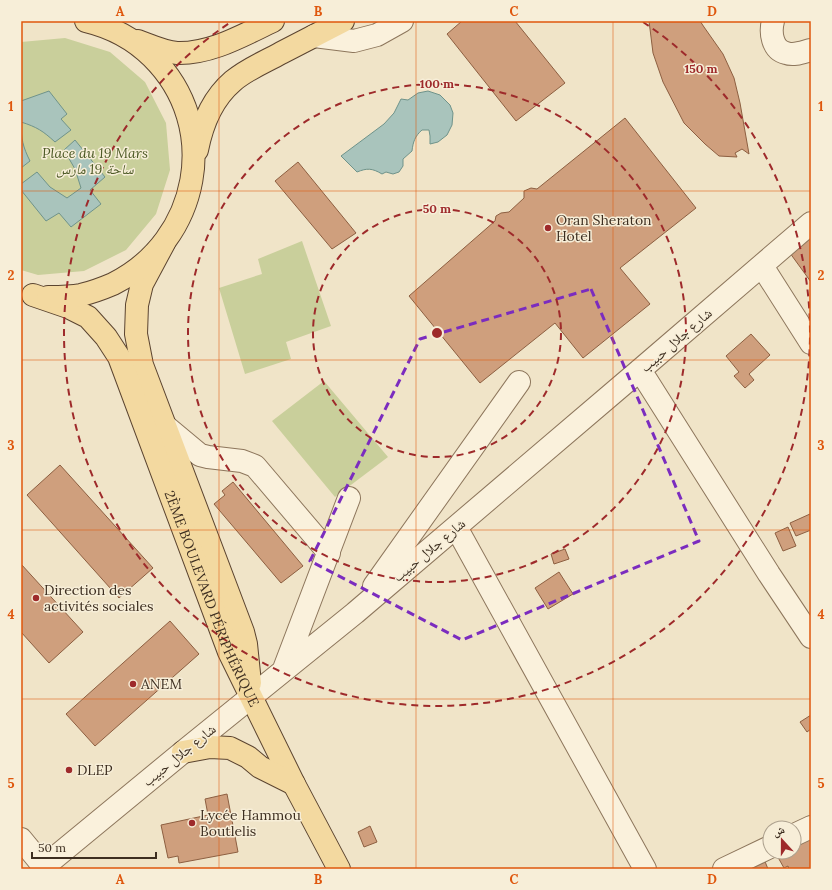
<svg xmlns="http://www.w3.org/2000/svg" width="832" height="890" font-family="Lora,'Noto Naskh Arabic',serif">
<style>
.green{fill:#c9cf9b}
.water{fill:#a9c4bc;stroke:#6f938a}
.building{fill:#cf9f7d;stroke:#8d5f41}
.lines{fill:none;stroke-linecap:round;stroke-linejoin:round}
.minor-casing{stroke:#8d765c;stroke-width:24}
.major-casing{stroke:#5b4430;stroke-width:24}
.minor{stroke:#faf1dc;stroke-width:22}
.major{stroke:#f3d9a0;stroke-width:22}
.marked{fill:none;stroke:#7b2cbf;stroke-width:3;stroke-dasharray:8 5;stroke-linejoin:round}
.grid{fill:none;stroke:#df570d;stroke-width:1;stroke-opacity:0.55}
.ring{fill:none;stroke:#9e2a2b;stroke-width:2;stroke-dasharray:7 5}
.poi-dot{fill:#9e2a2b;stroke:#f7eed8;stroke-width:1.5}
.labels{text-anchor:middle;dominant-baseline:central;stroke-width:3;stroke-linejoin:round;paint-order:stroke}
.park-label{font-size:14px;font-style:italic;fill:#4d5a26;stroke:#f7eed8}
.poi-label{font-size:14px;fill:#3d2e20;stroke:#f7eed8;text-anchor:start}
.street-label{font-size:14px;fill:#3d2e20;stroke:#f7eed8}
.centre{fill:#9e2a2b;stroke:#f7eed8;stroke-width:2}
.ring-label{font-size:12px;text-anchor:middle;font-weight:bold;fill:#9e2a2b;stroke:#f7eed8;stroke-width:3;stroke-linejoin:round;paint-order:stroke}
.neatline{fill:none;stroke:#df570d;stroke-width:1.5}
.grid-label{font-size:13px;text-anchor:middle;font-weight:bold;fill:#df570d}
</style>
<rect width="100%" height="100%" fill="#f0e4c8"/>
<path class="green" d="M 65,38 L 110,52 L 145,82 L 166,123 L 170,170 L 156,214 L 126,250 L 84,271 L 38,275 L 21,270 L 21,42 Z
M 302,241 L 331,326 L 286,342 L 291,359 L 245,374 L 219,288 L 262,274 L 258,259 Z
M 324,381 L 388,457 L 335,497 L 272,421 Z"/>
<path class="water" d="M 49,91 L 67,114 L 61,119 L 71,130 L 55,142 C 43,131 37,127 21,122 C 21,139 23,147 30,161 L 21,168 L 21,101 Z
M 428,91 L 440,95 L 450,105 L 453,113 L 452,125 L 447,135 L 438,142 L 430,144 L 430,136 L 429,130 L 422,130 C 415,136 413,142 412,151 L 403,159 L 403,166 L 399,172 L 393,174 L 386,172 L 382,174 C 372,168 367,168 357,172 L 341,156 L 384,124 L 394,113 L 401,99 L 408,100 L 418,93 Z
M 75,140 L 105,177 L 90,190 L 101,204 L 71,227 L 59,213 L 46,221 L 21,190 L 21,184 L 37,172 L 50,187 L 67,198 L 81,188 L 75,169 L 64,150 Z"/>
<path class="building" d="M 462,21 L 515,21 L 565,83 L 516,121 L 447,34 Z
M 649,21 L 700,21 L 704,27 L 723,54 L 734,78 L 740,103 L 749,154 L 742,149 L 735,153 L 737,157 L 719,156 L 705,144 L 684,123 L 663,82 L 653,53 Z
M 625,118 L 696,208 L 620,268 L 650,304 L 583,358 L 555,323 L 480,383 L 409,296 L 495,221 L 496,216 L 501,213 L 509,212 L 524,198 L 524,191 L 531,188 L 537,189 Z
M 298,162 L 356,233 L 332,249 L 275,181 Z
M 811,232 L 811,282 L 787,249 Z
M 751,334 L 770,355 L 749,374 L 754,380 L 745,388 L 734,376 L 739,372 L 726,356 Z
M 60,465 L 153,568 L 119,598 L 27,495 Z
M 233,482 L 303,566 L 281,583 L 214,504 L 225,495 L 222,491 Z
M 810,514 L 811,518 L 811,530 L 796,536 L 790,523 Z
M 788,527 L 796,546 L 783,551 L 775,533 Z
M 565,549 L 569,559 L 554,564 L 551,554 Z
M 21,564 L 83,632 L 49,663 L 21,632 Z
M 559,572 L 573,594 L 548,609 L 535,588 Z
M 170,621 L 199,654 L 95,746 L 66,714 Z
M 811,715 L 811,729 L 807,732 L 800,722 Z
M 227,794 L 238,852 L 179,863 L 178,856 L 168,858 L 161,825 L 208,815 L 205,799 Z
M 370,826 L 377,842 L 364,847 L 358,832 Z
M 811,827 L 811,869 L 789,869 L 788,866 L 784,868 L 775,852 L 794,852 L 794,835 Z
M 762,854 L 768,869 L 749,869 Z"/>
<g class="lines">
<defs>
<path id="minor" d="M 773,21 C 770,32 772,50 786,53 C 794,56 803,52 811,50
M 314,36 L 354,41 L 377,35 L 402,21
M 762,266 L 811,343
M 640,370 L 769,574 L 811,637
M 164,425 L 200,455 L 208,457 L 242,461 L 255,466 L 329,553
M 456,527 L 645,869
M 374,586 L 519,382
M 284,669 L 349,498
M 794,835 L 811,827
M 21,839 L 44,867
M 41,869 L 183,752 L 355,613 L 640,370 L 811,223
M 724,869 L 770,847"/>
<g id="major">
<path d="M 138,41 C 149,45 164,52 177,53 C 211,54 243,35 273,21"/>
<path d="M 197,150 C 202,124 213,98 233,81 C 247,69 265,62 281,53 C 302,42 322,32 343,21"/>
<path d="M 164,243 L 142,284 L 137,305 L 136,334 L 142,365 L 243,632 L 246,644 L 250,683"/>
<path id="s1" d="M 33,295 L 68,307 L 88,317 L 106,337 L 119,357 L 229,652 L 294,784 L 339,869"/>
<path d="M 48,297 C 59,297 71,297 81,295 C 89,293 106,287 113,284 C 200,241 222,126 152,57 C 134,39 111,27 86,21"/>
<path d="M 183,752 L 210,747 L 230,748 L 248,757 L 260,767 L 294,784"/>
</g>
</defs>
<use href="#minor" class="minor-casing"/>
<use href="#major" class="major-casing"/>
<use href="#minor" class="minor"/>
<use href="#major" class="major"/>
</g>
<path class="marked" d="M 591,289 L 699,541 L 462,640 L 310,561 L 420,339 Z"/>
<path class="grid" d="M 219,21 L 219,869M 416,21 L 416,869M 613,21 L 613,869M 21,191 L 811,191M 21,360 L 811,360M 21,530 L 811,530M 21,699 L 811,699"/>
<g class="ring">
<circle cx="437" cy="333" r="124"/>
<circle cx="437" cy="333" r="249"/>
<path d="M643 22A373 373 0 1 1 231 22"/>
</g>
<g class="poi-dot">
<circle cx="548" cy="228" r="4"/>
<circle cx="36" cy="598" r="4"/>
<circle cx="133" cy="684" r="4"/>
<circle cx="69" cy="770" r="4"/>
<circle cx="192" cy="823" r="4"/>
</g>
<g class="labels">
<g class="park-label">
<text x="95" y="153">Place du 19 Mars<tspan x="95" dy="16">ساحة 19 مارس</tspan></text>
</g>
<g class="poi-label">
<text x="556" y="220">Oran Sheraton<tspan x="556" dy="16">Hotel</tspan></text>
<text x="44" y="590">Direction des<tspan x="44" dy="16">activités sociales</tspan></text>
<text x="141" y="684">ANEM</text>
<text x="77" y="770">DLEP</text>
<text x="200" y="815">Lycée Hammou<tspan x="200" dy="16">Boutlelis</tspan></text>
</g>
<g class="street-label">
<text transform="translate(676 340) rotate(-41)">شارع جلال حبيب</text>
<text transform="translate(429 550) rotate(-40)">شارع جلال حبيب</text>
<text stroke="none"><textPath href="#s1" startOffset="369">2ÈME BOULEVARD PÉRIPHÉRIQUE</textPath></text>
<text transform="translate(179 755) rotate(-39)">شارع جلال حبيب</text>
</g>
</g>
<circle cx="437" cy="333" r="6" class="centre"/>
<g class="ring-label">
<text x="701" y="73">150 m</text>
<text x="437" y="88">100 m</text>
<text x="437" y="213">50 m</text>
</g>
<rect width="832" height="890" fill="none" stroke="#f7eed8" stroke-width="44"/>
<g transform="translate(782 840) rotate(339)"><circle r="19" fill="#f7eed8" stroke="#ada18e"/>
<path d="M0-3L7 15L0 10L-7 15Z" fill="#9e2a2b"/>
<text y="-6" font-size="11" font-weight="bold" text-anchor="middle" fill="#3d2e20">ش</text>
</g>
<path d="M32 852v6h124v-6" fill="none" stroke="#3d2e20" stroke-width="2"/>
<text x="38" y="852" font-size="12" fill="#3d2e20" stroke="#f7eed8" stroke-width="3" paint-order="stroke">50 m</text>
<rect x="22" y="22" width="788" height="846" class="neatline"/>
<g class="grid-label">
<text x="120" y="16">A</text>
<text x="318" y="16">B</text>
<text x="514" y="16">C</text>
<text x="712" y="16">D</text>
<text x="11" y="111">1</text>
<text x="821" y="111">1</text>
<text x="11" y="280">2</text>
<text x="821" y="280">2</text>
<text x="11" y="450">3</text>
<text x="821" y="450">3</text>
<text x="11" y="619">4</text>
<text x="821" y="619">4</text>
<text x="11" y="788">5</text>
<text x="821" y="788">5</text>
<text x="120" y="884">A</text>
<text x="318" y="884">B</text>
<text x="514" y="884">C</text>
<text x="712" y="884">D</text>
</g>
</svg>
